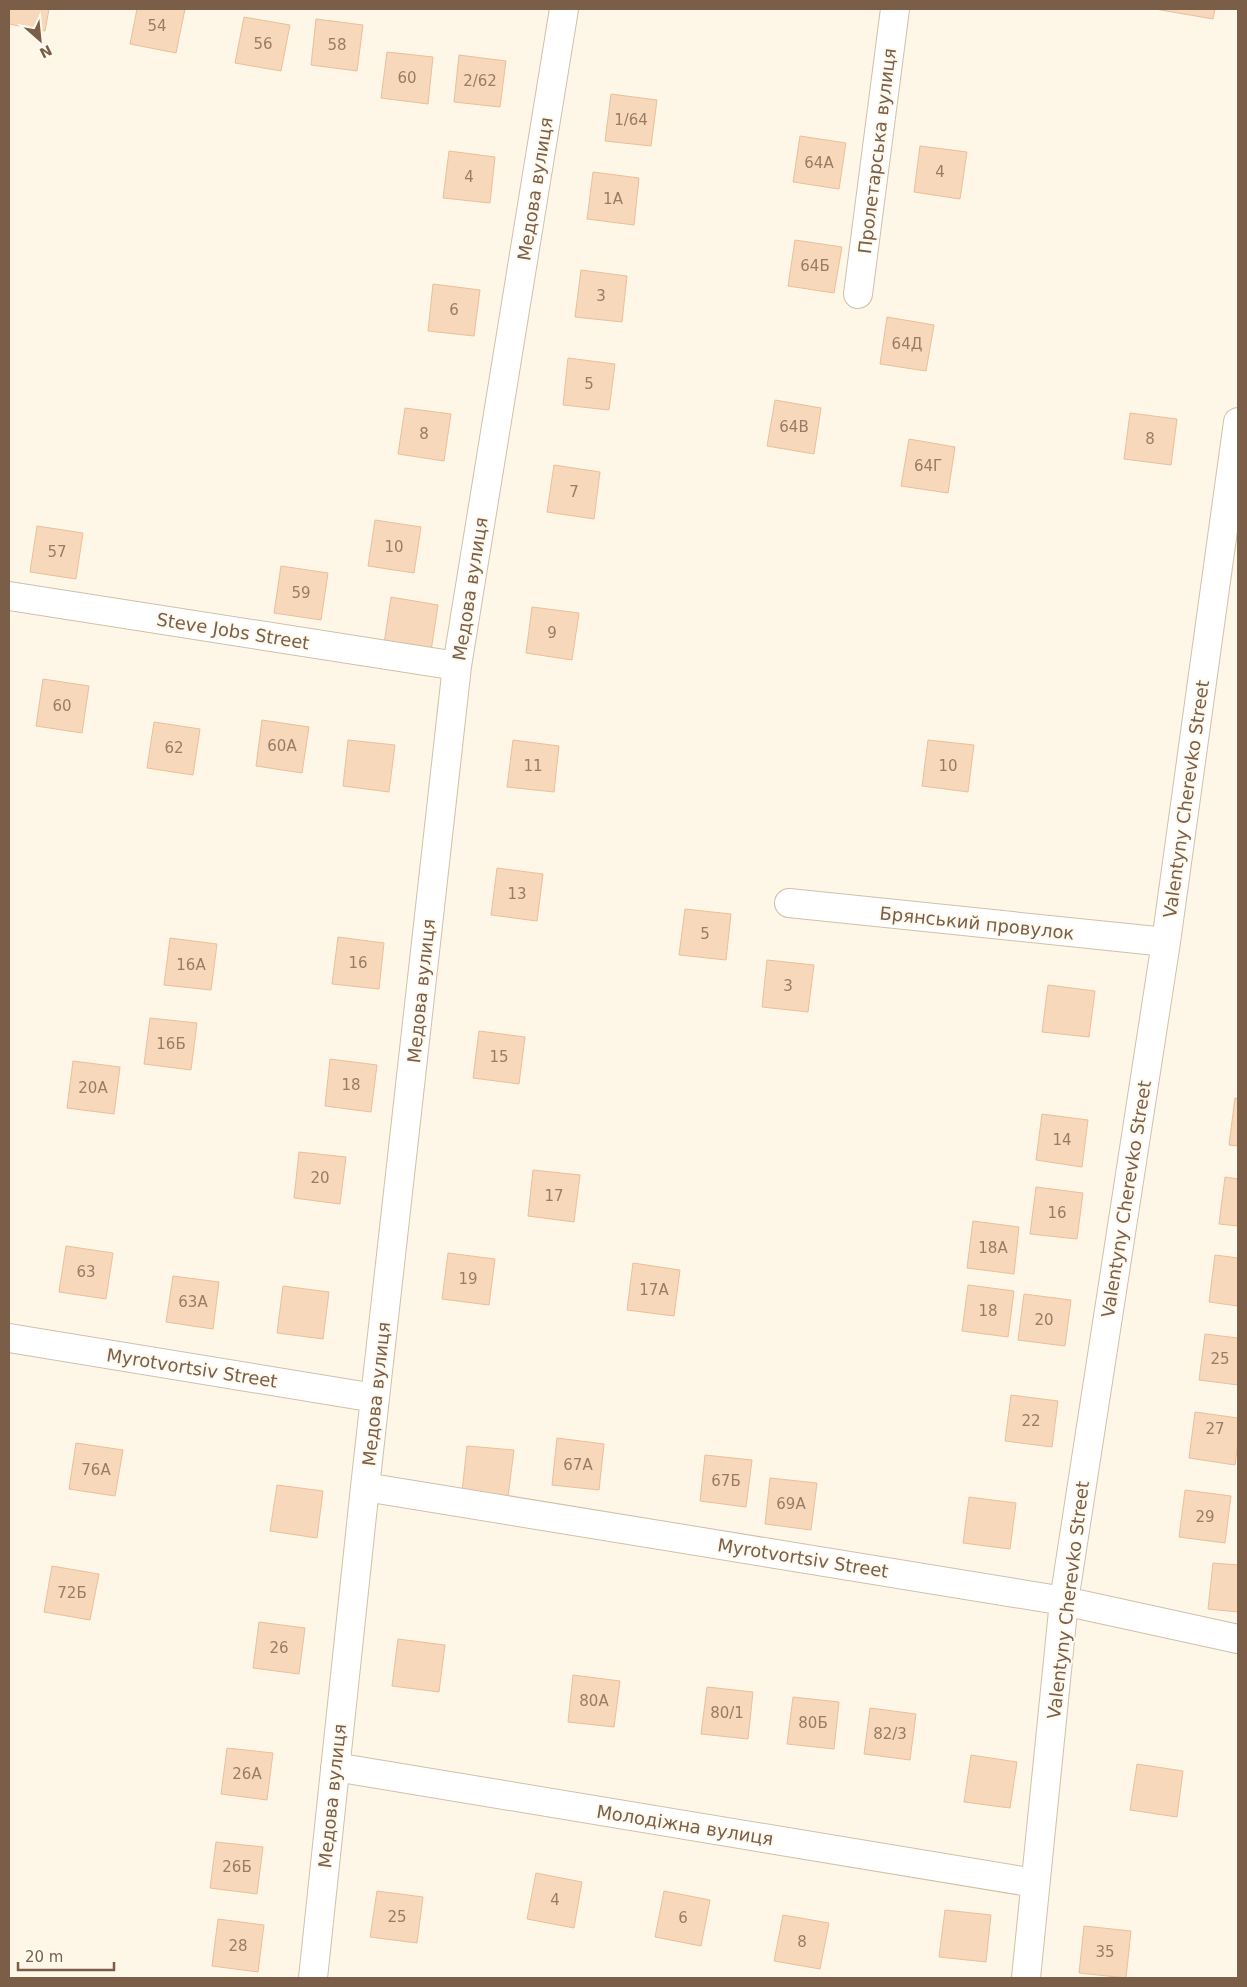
<svg xmlns="http://www.w3.org/2000/svg" width="1247" height="1987" font-family="'DejaVu Sans',sans-serif">
<style>
.building{fill:#f7d8bb;stroke:#ebbf9a}
.lines{fill:none;stroke-linecap:round;stroke-linejoin:round}
.street-casing{stroke:#d2bfaa;stroke-width:30}
.street{stroke:#fff;stroke-width:28}
.labels{text-anchor:middle;dominant-baseline:central;stroke-width:4;stroke-linejoin:round;paint-order:stroke}
.number-label{font-size:15px;fill:#9a7c64}
.street-label{font-size:18px;fill:#7b5e47;stroke:#fffaef}
</style>
<rect width="100%" height="100%" fill="#fef7e7"/>
<path class="building" d="M 9,9 L 49,9 L 45,31 L 9,24 Z
M 137,9 L 185,9 L 176,53 L 130,44 Z
M 1155,9 L 1215,9 L 1213,19 Z
M 244,17 L 290,25 L 281,71 L 235,63 Z
M 316,19 L 363,25 L 357,71 L 311,65 Z
M 387,52 L 433,57 L 428,104 L 381,98 Z
M 459,55 L 506,61 L 500,107 L 454,102 Z
M 611,94 L 657,100 L 651,146 L 605,141 Z
M 800,136 L 846,143 L 839,189 L 793,182 Z
M 920,146 L 967,152 L 960,199 L 914,192 Z
M 449,151 L 495,157 L 490,203 L 443,198 Z
M 593,172 L 639,178 L 634,225 L 587,219 Z
M 795,240 L 842,247 L 834,293 L 788,286 Z
M 581,270 L 627,276 L 622,322 L 575,317 Z
M 433,284 L 480,290 L 474,336 L 428,331 Z
M 887,317 L 934,325 L 926,371 L 880,364 Z
M 568,358 L 615,364 L 609,410 L 563,405 Z
M 775,400 L 821,408 L 814,454 L 767,446 Z
M 405,408 L 451,414 L 444,461 L 398,454 Z
M 1130,413 L 1177,419 L 1171,465 L 1124,459 Z
M 909,439 L 955,447 L 948,493 L 901,486 Z
M 554,465 L 600,472 L 594,519 L 547,512 Z
M 375,520 L 421,527 L 414,573 L 368,566 Z
M 37,526 L 83,533 L 76,579 L 30,572 Z
M 281,566 L 328,573 L 321,620 L 274,613 Z
M 391,597 L 438,605 L 431,651 L 384,644 Z
M 532,607 L 579,613 L 572,660 L 526,653 Z
M 43,679 L 89,686 L 82,733 L 36,726 Z
M 262,720 L 309,727 L 302,773 L 256,766 Z
M 154,722 L 200,729 L 193,775 L 147,768 Z
M 348,740 L 395,745 L 389,792 L 343,786 Z
M 513,740 L 559,746 L 554,792 L 507,787 Z
M 928,740 L 974,745 L 968,792 L 922,786 Z
M 497,868 L 543,874 L 537,921 L 491,915 Z
M 685,909 L 731,914 L 726,960 L 679,955 Z
M 338,937 L 384,943 L 379,989 L 332,984 Z
M 170,938 L 217,944 L 211,990 L 164,985 Z
M 767,960 L 814,965 L 808,1012 L 762,1007 Z
M 1048,985 L 1095,991 L 1089,1037 L 1042,1032 Z
M 150,1018 L 197,1023 L 191,1070 L 144,1064 Z
M 479,1031 L 525,1037 L 519,1084 L 473,1078 Z
M 330,1059 L 377,1065 L 371,1112 L 325,1106 Z
M 73,1061 L 120,1067 L 114,1114 L 67,1108 Z
M 1235,1098 L 1238,1099 L 1238,1146 L 1229,1145 Z
M 1042,1114 L 1088,1120 L 1082,1167 L 1036,1160 Z
M 299,1152 L 346,1157 L 340,1204 L 294,1198 Z
M 533,1170 L 580,1175 L 574,1222 L 528,1216 Z
M 1225,1177 L 1238,1179 L 1238,1226 L 1219,1224 Z
M 1036,1187 L 1083,1193 L 1077,1239 L 1030,1234 Z
M 973,1221 L 1019,1227 L 1014,1274 L 967,1268 Z
M 66,1246 L 113,1253 L 106,1299 L 59,1292 Z
M 448,1253 L 495,1259 L 489,1305 L 442,1299 Z
M 1215,1255 L 1238,1258 L 1238,1306 L 1209,1302 Z
M 633,1263 L 680,1270 L 674,1316 L 627,1310 Z
M 173,1276 L 219,1282 L 213,1329 L 166,1322 Z
M 968,1285 L 1014,1291 L 1008,1337 L 962,1331 Z
M 283,1286 L 329,1292 L 323,1339 L 277,1333 Z
M 1024,1294 L 1071,1300 L 1065,1346 L 1018,1340 Z
M 1205,1334 L 1238,1338 L 1238,1385 L 1199,1380 Z
M 1011,1395 L 1058,1401 L 1052,1447 L 1005,1441 Z
M 1195,1412 L 1238,1418 L 1238,1441 L 1235,1465 L 1189,1458 Z
M 557,1438 L 604,1444 L 599,1490 L 552,1485 Z
M 76,1443 L 123,1450 L 115,1496 L 69,1489 Z
M 467,1446 L 514,1450 L 508,1497 L 462,1492 Z
M 705,1455 L 752,1460 L 746,1507 L 700,1501 Z
M 770,1478 L 817,1483 L 811,1530 L 765,1524 Z
M 277,1485 L 323,1491 L 317,1538 L 270,1531 Z
M 1185,1490 L 1231,1496 L 1225,1543 L 1179,1537 Z
M 969,1497 L 1016,1503 L 1010,1549 L 963,1543 Z
M 1213,1563 L 1238,1565 L 1238,1612 L 1208,1609 Z
M 52,1566 L 99,1574 L 90,1620 L 44,1612 Z
M 259,1622 L 305,1628 L 299,1674 L 253,1668 Z
M 398,1639 L 445,1645 L 439,1692 L 392,1686 Z
M 573,1675 L 620,1681 L 614,1727 L 568,1722 Z
M 707,1687 L 753,1692 L 748,1739 L 701,1734 Z
M 793,1697 L 839,1702 L 834,1749 L 787,1744 Z
M 870,1708 L 916,1714 L 910,1760 L 864,1754 Z
M 227,1748 L 273,1753 L 267,1800 L 221,1794 Z
M 971,1755 L 1017,1762 L 1010,1808 L 964,1802 Z
M 1137,1764 L 1183,1771 L 1177,1817 L 1130,1810 Z
M 216,1842 L 263,1847 L 257,1894 L 210,1888 Z
M 536,1873 L 582,1882 L 574,1928 L 527,1919 Z
M 377,1891 L 423,1897 L 417,1943 L 370,1937 Z
M 664,1891 L 710,1900 L 701,1946 L 655,1937 Z
M 945,1910 L 991,1915 L 986,1962 L 939,1957 Z
M 783,1915 L 829,1923 L 820,1969 L 774,1961 Z
M 218,1919 L 264,1925 L 258,1972 L 212,1966 Z
M 1084,1926 L 1131,1931 L 1126,1978 L 1079,1973 Z"/>
<g class="lines">
<defs>
<path id="street" d="M 858,294 L 895,9
M 9,596 L 457,666
M 789,903 L 1166,942
M 9,1338 L 375,1398
M 365,1487 L 1064,1601 L 1238,1639
M 335,1767 L 1035,1883
M 313,1978 L 365,1487 L 457,666 L 564,9
M 1026,1978 L 1064,1601 L 1166,942 L 1238,422"/>
</defs>
<use href="#street" class="street-casing"/>
<use href="#street" class="street"/>
</g>
<g class="labels">
<g class="number-label">
<text x="157" y="26">54</text>
<text x="263" y="44">56</text>
<text x="337" y="45">58</text>
<text x="407" y="78">60</text>
<text x="480" y="81">2/62</text>
<text x="631" y="120">1/64</text>
<text x="819" y="163">64А</text>
<text x="940" y="172">4</text>
<text x="469" y="177">4</text>
<text x="613" y="199">1А</text>
<text x="815" y="266">64Б</text>
<text x="601" y="296">3</text>
<text x="454" y="310">6</text>
<text x="907" y="344">64Д</text>
<text x="589" y="384">5</text>
<text x="794" y="427">64В</text>
<text x="424" y="434">8</text>
<text x="1150" y="439">8</text>
<text x="928" y="466">64Г</text>
<text x="574" y="492">7</text>
<text x="394" y="547">10</text>
<text x="57" y="552">57</text>
<text x="301" y="593">59</text>
<text x="552" y="633">9</text>
<text x="62" y="706">60</text>
<text x="282" y="746">60А</text>
<text x="174" y="748">62</text>
<text x="533" y="766">11</text>
<text x="948" y="766">10</text>
<text x="517" y="894">13</text>
<text x="705" y="934">5</text>
<text x="358" y="963">16</text>
<text x="191" y="965">16А</text>
<text x="788" y="986">3</text>
<text x="171" y="1044">16Б</text>
<text x="499" y="1057">15</text>
<text x="351" y="1085">18</text>
<text x="93" y="1088">20А</text>
<text x="1062" y="1140">14</text>
<text x="320" y="1178">20</text>
<text x="554" y="1196">17</text>
<text x="1057" y="1213">16</text>
<text x="993" y="1248">18А</text>
<text x="86" y="1272">63</text>
<text x="468" y="1279">19</text>
<text x="654" y="1290">17А</text>
<text x="193" y="1302">63А</text>
<text x="988" y="1311">18</text>
<text x="1044" y="1320">20</text>
<text x="1220" y="1359">25</text>
<text x="1031" y="1421">22</text>
<text x="1215" y="1429">27</text>
<text x="578" y="1465">67А</text>
<text x="96" y="1470">76А</text>
<text x="726" y="1481">67Б</text>
<text x="791" y="1504">69А</text>
<text x="1205" y="1517">29</text>
<text x="72" y="1593">72Б</text>
<text x="279" y="1648">26</text>
<text x="594" y="1701">80А</text>
<text x="727" y="1713">80/1</text>
<text x="813" y="1723">80Б</text>
<text x="890" y="1734">82/3</text>
<text x="247" y="1774">26А</text>
<text x="237" y="1867">26Б</text>
<text x="555" y="1900">4</text>
<text x="397" y="1917">25</text>
<text x="683" y="1918">6</text>
<text x="802" y="1942">8</text>
<text x="238" y="1946">28</text>
<text x="1105" y="1952">35</text>
</g>
<g class="street-label">
<text transform="translate(877 151) rotate(-83)">Пролетарська вулиця</text>
<text transform="translate(535 189) rotate(-81)">Медова вулиця</text>
<text transform="translate(470 589) rotate(-81)">Медова вулиця</text>
<text transform="translate(233 631) rotate(9)">Steve Jobs Street</text>
<text transform="translate(1186 799) rotate(-82)">Valentyny Cherevko Street</text>
<text transform="translate(977 923) rotate(6)">Брянський провулок</text>
<text transform="translate(421 991) rotate(-84)">Медова вулиця</text>
<text transform="translate(1126 1199) rotate(-81)">Valentyny Cherevko Street</text>
<text transform="translate(192 1368) rotate(9)">Myrotvortsiv Street</text>
<text transform="translate(376 1394) rotate(-84)">Медова вулиця</text>
<text transform="translate(803 1558) rotate(9)">Myrotvortsiv Street</text>
<text transform="translate(1068 1600) rotate(-83)">Valentyny Cherevko Street</text>
<text transform="translate(332 1796) rotate(-84)">Медова вулиця</text>
<text transform="translate(685 1825) rotate(9)">Молодіжна вулиця</text>
</g>
</g>
<rect width="1247" height="1987" fill="none" stroke="#7b5e47" stroke-width="20"/>
<g transform="translate(40 40) rotate(153)" stroke="#fffaef" stroke-width="4" paint-order="stroke">
<path d="M0-4L9 19L0 12L-9 19Z" fill="#7b5e47"/>
<text y="-8" font-size="14" font-weight="bold" text-anchor="middle" fill="#7b5e47">N</text>
</g>
<path d="M18 1962v8h96v-8" fill="none" stroke="#7b5e47" stroke-width="2.5"/>
<text x="25" y="1962" font-size="15" fill="#7b5e47" stroke="#fffaef" stroke-width="4" paint-order="stroke">20 m</text>
</svg>
